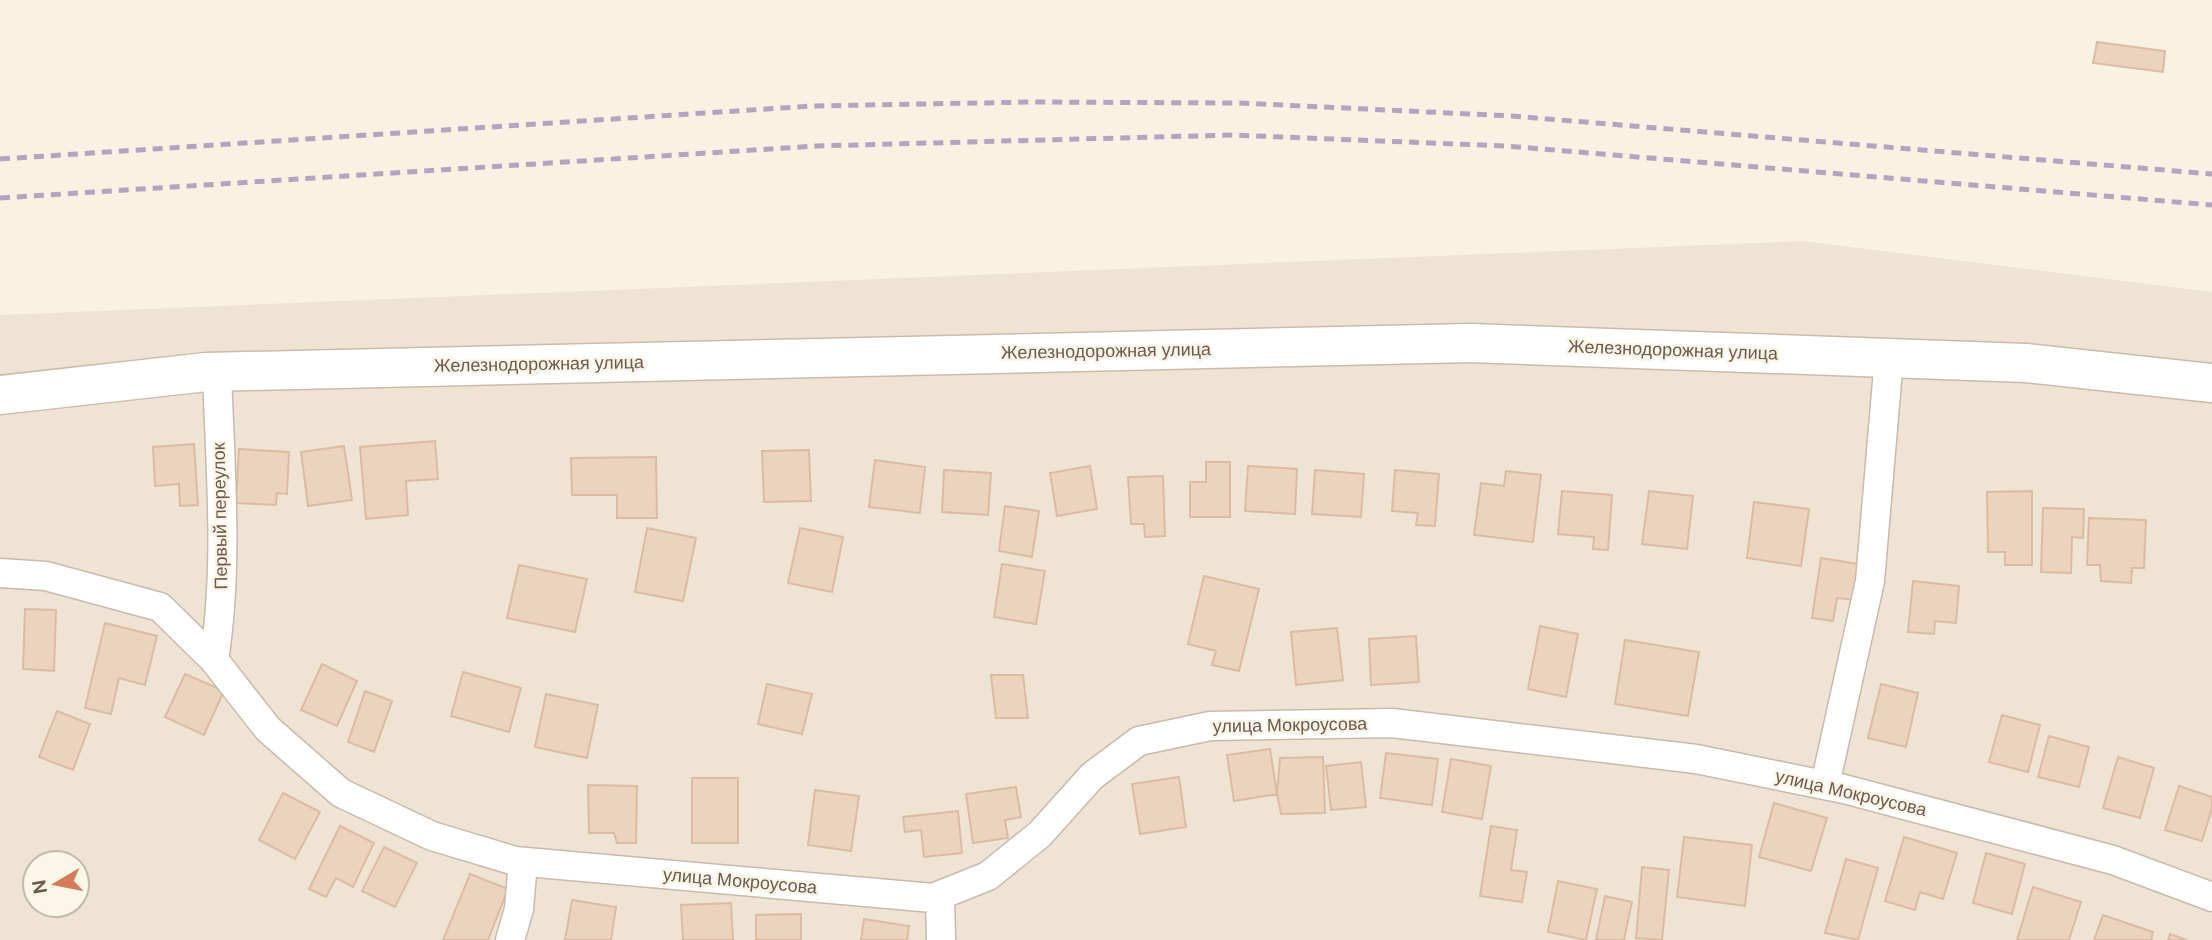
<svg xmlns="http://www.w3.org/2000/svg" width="2212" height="940" font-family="'DM Sans',sans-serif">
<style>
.residential{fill:#efe4d3;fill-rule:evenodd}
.building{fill:#ebd3be;stroke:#dbbba1;stroke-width:2}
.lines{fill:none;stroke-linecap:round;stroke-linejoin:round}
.street-casing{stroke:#c8baac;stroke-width:31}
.secondary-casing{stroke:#cbbbaa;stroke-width:41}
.street{stroke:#fff;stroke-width:28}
.secondary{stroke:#fff;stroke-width:38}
.rail{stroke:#b5a4c0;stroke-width:5;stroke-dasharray:10 7;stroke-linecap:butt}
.labels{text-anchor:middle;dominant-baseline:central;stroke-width:5;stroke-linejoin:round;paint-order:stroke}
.street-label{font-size:18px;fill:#6d5a4d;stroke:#fcf6e9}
</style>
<rect width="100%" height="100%" fill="#f9f2e3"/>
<path class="residential" d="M 1802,241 L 2212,292 L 2212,940 L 0,940 L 0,315 ZM 35,863 L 77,863 L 77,905 L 35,905 Z"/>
<path class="building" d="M 2097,42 L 2165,51 L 2163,72 L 2093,63 Z
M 435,441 L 438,479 L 406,481 L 408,515 L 366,519 L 360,447 Z
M 194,444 L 198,505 L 180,506 L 179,484 L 155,486 L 153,447 Z
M 344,446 L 352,500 L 308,506 L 301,452 Z
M 239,449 L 289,452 L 287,494 L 277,493 L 276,505 L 236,503 Z
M 809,450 L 811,501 L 764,502 L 762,451 Z
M 656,457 L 657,518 L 617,518 L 617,495 L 572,495 L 571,458 Z
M 875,460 L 925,467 L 920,513 L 869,507 Z
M 1206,462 L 1230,462 L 1230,517 L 1190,517 L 1190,482 L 1206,482 Z
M 1090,466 L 1097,509 L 1057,516 L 1050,473 Z
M 1248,466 L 1297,469 L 1295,514 L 1245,511 Z
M 944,470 L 991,473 L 988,515 L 942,512 Z
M 1315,470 L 1364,474 L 1361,517 L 1312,514 Z
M 1395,470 L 1439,474 L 1435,526 L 1416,525 L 1418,513 L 1392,511 Z
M 1506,471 L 1541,475 L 1533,542 L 1474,535 L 1481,483 L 1504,486 Z
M 1163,476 L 1165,536 L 1145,537 L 1144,524 L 1131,524 L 1128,477 Z
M 1562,491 L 1612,495 L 1608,550 L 1593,549 L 1594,537 L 1558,534 Z
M 1649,491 L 1693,496 L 1687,549 L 1642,544 Z
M 2032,491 L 2032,565 L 2005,565 L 2005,552 L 1988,552 L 1987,492 Z
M 1754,502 L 1809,509 L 1801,566 L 1747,558 Z
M 1005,506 L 1039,511 L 1032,557 L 999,551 Z
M 2043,508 L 2084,509 L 2083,538 L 2072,537 L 2071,573 L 2041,572 Z
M 2089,518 L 2146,520 L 2144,568 L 2132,568 L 2131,583 L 2101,581 L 2100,565 L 2087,565 Z
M 647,528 L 696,538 L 683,601 L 635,592 Z
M 800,528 L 843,537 L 832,592 L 788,583 Z
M 1821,558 L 1859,564 L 1854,600 L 1837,598 L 1833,621 L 1812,618 Z
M 1002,564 L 1045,571 L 1036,624 L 994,617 Z
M 519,565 L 587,579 L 575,632 L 507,618 Z
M 1204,576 L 1259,589 L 1239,671 L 1212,665 L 1216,651 L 1188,644 Z
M 1913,581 L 1959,586 L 1956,623 L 1935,621 L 1934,634 L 1908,632 Z
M 25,609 L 56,610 L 54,671 L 23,669 Z
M 105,623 L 157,636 L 145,685 L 119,678 L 111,714 L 85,708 Z
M 1540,626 L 1578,634 L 1566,697 L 1528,689 Z
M 1337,628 L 1343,680 L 1296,685 L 1291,632 Z
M 1416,636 L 1419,682 L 1371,685 L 1369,639 Z
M 1625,640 L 1699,652 L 1688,716 L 1615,704 Z
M 322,664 L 357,681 L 337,726 L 301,710 Z
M 463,672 L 521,688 L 509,732 L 451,716 Z
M 185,674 L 224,691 L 204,735 L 165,717 Z
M 991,675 L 1023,675 L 1028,718 L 996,718 Z
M 767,684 L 812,694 L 802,734 L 758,724 Z
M 1881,684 L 1918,693 L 1906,747 L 1868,738 Z
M 365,691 L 392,701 L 374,752 L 348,742 Z
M 546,694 L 598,705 L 587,758 L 535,747 Z
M 57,711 L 90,724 L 73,770 L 39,757 Z
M 2002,715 L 2040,725 L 2028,772 L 1989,762 Z
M 2049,736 L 2089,747 L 2079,787 L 2038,777 Z
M 1270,749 L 1277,794 L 1234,801 L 1227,755 Z
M 1386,753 L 1438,759 L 1432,805 L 1380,798 Z
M 1323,757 L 1325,813 L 1281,814 L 1277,794 L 1280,758 Z
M 2118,757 L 2154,768 L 2140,818 L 2103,808 Z
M 1451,759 L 1491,766 L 1482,819 L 1442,812 Z
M 1361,762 L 1366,807 L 1331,810 L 1326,766 Z
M 1179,777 L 1186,827 L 1140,834 L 1132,784 Z
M 692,778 L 738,778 L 738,843 L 692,843 Z
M 588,785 L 637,786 L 636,843 L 617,843 L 614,833 L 589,833 Z
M 2179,786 L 2212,797 L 2212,808 L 2202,841 L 2165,830 Z
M 1016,787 L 1021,817 L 1005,820 L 1008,838 L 973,843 L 966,794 Z
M 815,790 L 859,796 L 851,851 L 808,845 Z
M 283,793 L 320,812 L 295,859 L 259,840 Z
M 1774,803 L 1827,818 L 1811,871 L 1759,857 Z
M 958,811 L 962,853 L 924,857 L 921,830 L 905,832 L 903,817 Z
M 340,826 L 374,843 L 353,887 L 336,878 L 326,897 L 309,889 Z
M 1491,826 L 1517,830 L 1511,870 L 1527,872 L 1522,902 L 1480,896 Z
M 1684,837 L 1752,845 L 1745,906 L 1677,897 Z
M 1904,837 L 1957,853 L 1943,899 L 1920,892 L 1915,910 L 1885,901 Z
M 384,847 L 417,863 L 395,907 L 362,891 Z
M 1986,853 L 2025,864 L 2012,914 L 1973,903 Z
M 1846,859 L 1878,868 L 1858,940 L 1825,933 Z
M 1642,867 L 1669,870 L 1662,940 L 1636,938 Z
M 470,874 L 508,889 L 488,940 L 443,940 Z
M 1558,881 L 1597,889 L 1586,940 L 1548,932 Z
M 2033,887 L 2081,902 L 2069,940 L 2017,940 Z
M 1605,896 L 1632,902 L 1624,940 L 1596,940 Z
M 572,900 L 616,907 L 611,940 L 565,940 Z
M 731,903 L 733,940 L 683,940 L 681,905 Z
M 801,914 L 801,940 L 756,940 L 756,915 Z
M 2103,915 L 2153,932 L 2151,940 L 2094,940 Z
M 864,919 L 909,926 L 907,940 L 861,940 Z
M 2170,934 L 2187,940 L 2168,940 Z"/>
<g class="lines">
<defs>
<path id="street" d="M 0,573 L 46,576 L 160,607 L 214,660 L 268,729 L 341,793 L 432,836 L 515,861 L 933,898 L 988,876 L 1040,834 L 1092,776 L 1139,741 L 1210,726 L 1392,723 L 1696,759 L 1844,789 L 2113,860 L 2212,897
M 214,660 C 229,565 220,467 217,371
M 1825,785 L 1870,581 L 1889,358
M 940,895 L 941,940
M 510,940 L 519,909 L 523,862"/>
<path id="secondary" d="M 0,395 L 206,372 L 1471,343 L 2026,363 L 2212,383"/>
</defs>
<use href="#street" class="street-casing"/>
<use href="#secondary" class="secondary-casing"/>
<use href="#street" class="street"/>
<use href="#secondary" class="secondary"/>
<path class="rail" d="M 0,159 L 812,106 L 1033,102 L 1240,103 L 1512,116 L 2212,174
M 0,198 L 817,146 L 1232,135 L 1506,146 L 2212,205"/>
</g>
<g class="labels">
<g class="street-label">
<text transform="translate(1673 350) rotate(2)">Железнодорожная улица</text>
<text transform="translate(1106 351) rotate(-1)">Железнодорожная улица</text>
<text transform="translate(539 364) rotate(-1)">Железнодорожная улица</text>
<text transform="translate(220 516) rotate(-91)">Первый переулок</text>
<text transform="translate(1290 725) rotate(-1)">улица Мокроусова</text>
<text transform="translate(1851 793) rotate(13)">улица Мокроусова</text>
<text transform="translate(740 881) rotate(5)">улица Мокроусова</text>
</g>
</g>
<g transform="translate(56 884) rotate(260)"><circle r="33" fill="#fcf6e9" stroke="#c3b8ab" stroke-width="2"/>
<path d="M0-5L12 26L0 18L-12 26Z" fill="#d47b57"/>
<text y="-10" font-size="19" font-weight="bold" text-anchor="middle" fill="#6d5a4d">N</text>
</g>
</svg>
